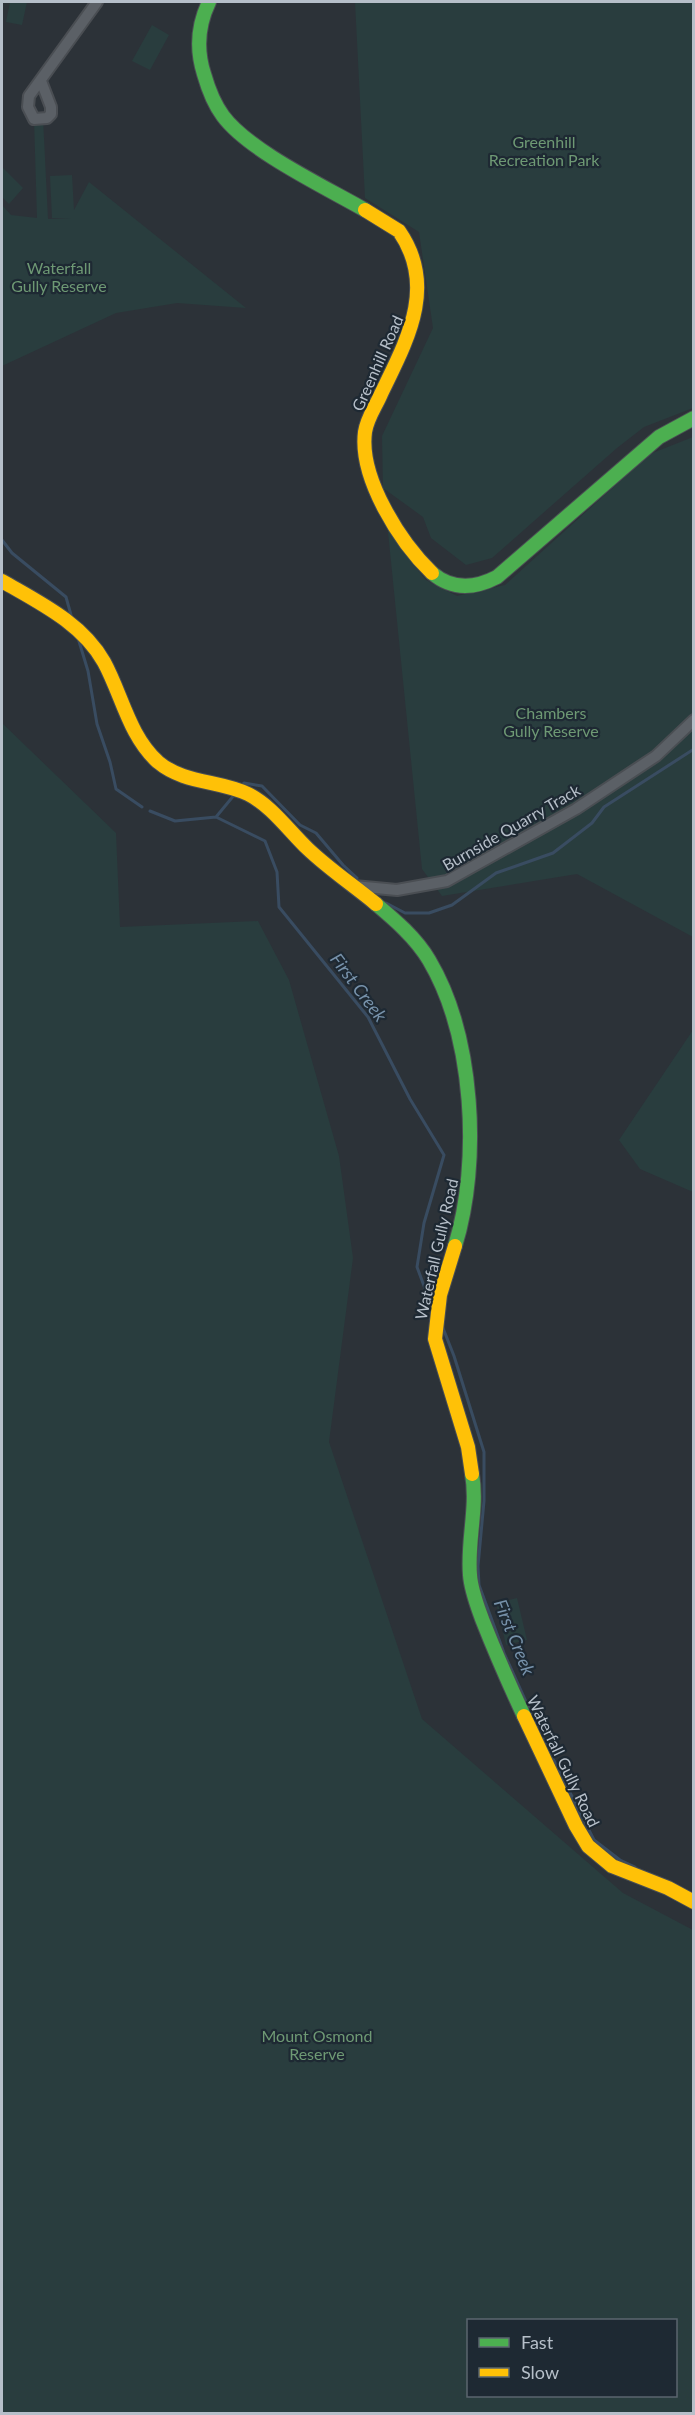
<svg xmlns="http://www.w3.org/2000/svg" width="695" height="2415" font-family="Lato,sans-serif">
<style>
.green{fill:#293d3e;fill-rule:evenodd}
.lines{fill:none;stroke-linecap:round;stroke-linejoin:round}
.stream{stroke:#394c61;stroke-width:3}
.street-casing{stroke:#4a4e53;stroke-width:14}
.fast-casing{stroke:#4a4e53;stroke-width:16}
.slow-casing{stroke:#4a4e53;stroke-width:16}
.street{stroke:#5b6066;stroke-width:10}
.fast{stroke:#4caf50;stroke-width:14}
.slow{stroke:#ffc107;stroke-width:14}
.labels{text-anchor:middle;dominant-baseline:central;stroke-width:4.5;stroke-linejoin:round;paint-order:stroke}
.park-label{font-size:16px;fill:#6e9974;stroke:#1e2933}
.street-label{font-size:16px;fill:#b6bfc9;stroke:#1e2933}
.water-label{font-size:18px;font-style:italic;fill:#7792ab;stroke:#1e2933}
</style>
<rect width="100%" height="100%" fill="#2c3238"/>
<path class="green" d="M 10,2 L 27,2 L 22,25 L 6,22 Z
M 355,2 L 693,2 L 693,408 L 644,427 L 617,448 L 492,558 L 466,565 L 431,538 L 423,517 L 383,488 L 382,436 L 433,328 L 419,232 L 365,198 Z
M 152,25 L 169,35 L 150,70 L 132,61 Z
M 43,118 L 48,219 L 71,218 L 52,218 L 50,176 L 72,175 L 74,210 L 89,182 L 246,308 L 177,303 L 116,313 L 2,366 L 2,205 L 11,215 L 37,218 L 34,119 Z
M 2,167 L 23,188 L 9,204 L 2,197 Z
M 693,437 L 693,937 L 577,874 L 442,896 L 422,869 L 387,522 L 405,554 L 426,580 L 457,596 L 505,585 L 650,454 Z
M 2,723 L 116,833 L 120,927 L 258,921 L 289,980 L 339,1156 L 353,1258 L 329,1442 L 422,1719 L 623,1893 L 693,1930 L 693,2413 L 2,2413 ZM 468,2320 L 676,2320 L 676,2396 L 468,2396 Z
M 693,1030 L 693,1192 L 640,1169 L 619,1140 Z
M 517,1598 L 527,1640 L 506,1645 L 496,1603 Z"/>
<g class="lines">
<path class="stream" d="M 2,540 L 12,553 L 66,597 L 71,615
M 78,638 L 88,671 L 97,724 L 110,762 L 116,789 L 142,807
M 241,787 L 244,783 L 262,786 L 300,825 L 316,833 L 343,865 L 357,878
M 150,811 L 175,821 L 216,817 L 265,841 L 277,872 L 279,907 L 368,1017 L 410,1099 L 444,1155 L 424,1223 L 417,1267 L 430,1302
M 216,817 L 235,794
M 386,903 L 405,913 L 429,913 L 452,905 L 496,873 L 553,853 L 592,823 L 604,807 L 694,749
M 441,1323 L 454,1356 L 484,1452 L 484,1501 L 478,1566 L 479,1585 L 504,1653 L 537,1726
M 542,1737 L 594,1840 L 620,1860 L 635,1867"/>
<defs>
<path id="street" d="M 41,81 L 51,107 L 51,114 L 47,118 L 34,119 L 28,107 L 29,96 L 97,2
M 354,886 L 397,890 L 447,881 L 576,809 L 656,756 L 694,720"/>
<path id="fast" d="M 209,2 C 198,25 196,49 204,74 C 208,88 214,104 223,116 C 249,151 325,187 365,210
M 432,573 C 452,590 474,589 497,577 L 659,437 L 694,418
M 376,904 C 395,920 416,938 429,960 C 474,1036 481,1162 455,1246
M 472,1474 C 478,1507 467,1541 470,1575 C 471,1590 477,1605 482,1619 C 495,1652 509,1684 524,1716"/>
<path id="slow" d="M 365,210 L 399,231 C 438,287 406,342 381,394 C 376,406 367,418 365,432 C 359,478 400,542 432,573
M 2,581 C 40,603 82,623 104,662 C 122,695 129,736 158,762 C 184,784 219,780 248,794 C 272,806 289,831 308,849 C 329,869 353,885 376,904
M 455,1246 L 440,1295 L 435,1339 L 468,1447 L 472,1474
M 524,1716 L 576,1826 L 588,1846 L 612,1866 L 668,1888 L 694,1902"/>
</defs>
<use href="#street" class="street-casing"/>
<use href="#fast" class="fast-casing"/>
<use href="#slow" class="slow-casing"/>
<use href="#street" class="street"/>
<use href="#fast" class="fast"/>
<use href="#slow" class="slow"/>
</g>
<g class="labels">
<g class="park-label">
<text x="544" y="141">Greenhill<tspan x="544" dy="18">Recreation Park</tspan></text>
<text x="59" y="267">Waterfall<tspan x="59" dy="18">Gully Reserve</tspan></text>
<text x="551" y="712">Chambers<tspan x="551" dy="18">Gully Reserve</tspan></text>
<text x="317" y="2035">Mount Osmond<tspan x="317" dy="18">Reserve</tspan></text>
</g>
<g class="street-label">
<text transform="translate(377 363) rotate(-66)">Greenhill Road</text>
<text transform="translate(511 827) rotate(-30)">Burnside Quarry Track</text>
<text transform="translate(436 1249) rotate(-77)">Waterfall Gully Road</text>
<text transform="translate(564 1761) rotate(64)">Waterfall Gully Road</text>
</g>
<g class="water-label">
<text transform="translate(359 987) rotate(53)">First Creek</text>
<text transform="translate(515 1637) rotate(68)">First Creek</text>
</g>
</g>
<rect width="695" height="2415" fill="none" stroke="#b6bfc9" stroke-width="6"/>
<rect x="467" y="2319" width="210" height="78" fill="#1e2933" stroke="#5b656f" stroke-width="1.5"/>
<rect x="479" y="2338" width="30" height="9" fill="#4caf50" stroke="#5b656f" stroke-width="1.5"/>
<text x="521" y="2349" font-size="18" fill="#b6bfc9">Fast</text>
<rect x="479" y="2368" width="30" height="9" fill="#ffc107" stroke="#5b656f" stroke-width="1.5"/>
<text x="521" y="2379" font-size="18" fill="#b6bfc9">Slow</text>
</svg>
